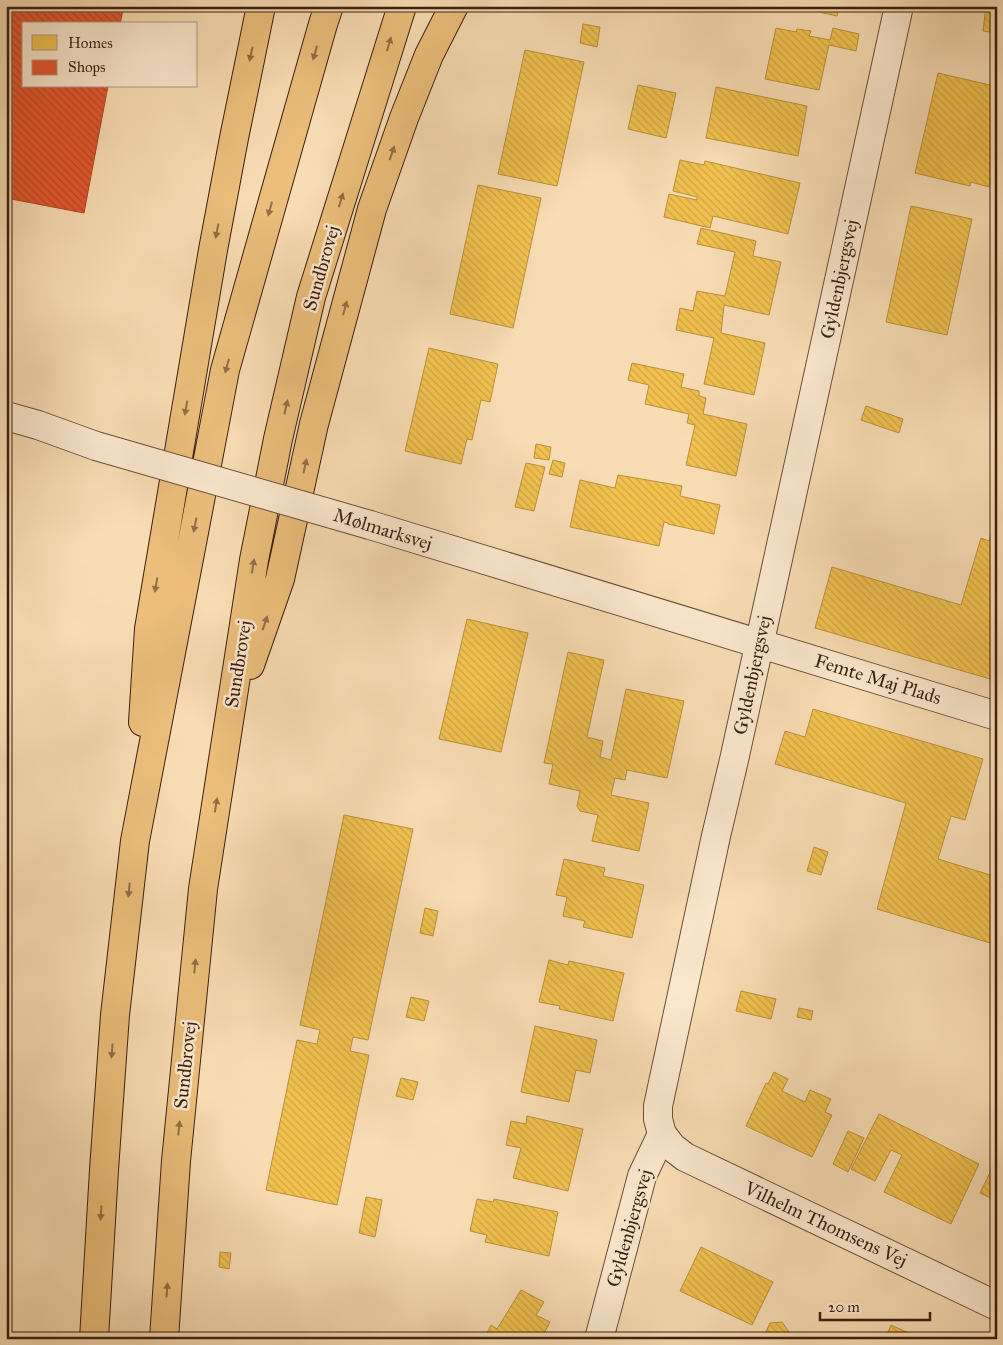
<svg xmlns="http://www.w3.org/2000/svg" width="1003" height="1345" font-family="'IM FELL Great Primer',serif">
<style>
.homes{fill:url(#homes-back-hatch);stroke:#bb903c}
.shops{fill:url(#shops-back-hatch);stroke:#b14626}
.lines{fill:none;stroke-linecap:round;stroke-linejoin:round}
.minor-casing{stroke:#6a4e3a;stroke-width:30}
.tertiary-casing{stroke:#6a4e3a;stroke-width:30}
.primary-casing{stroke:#3a1f12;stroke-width:30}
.minor{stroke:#fae8ce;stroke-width:28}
.tertiary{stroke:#fae8ce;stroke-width:28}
.primary{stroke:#ecbe7a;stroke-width:28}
.tertiary-bridge-casing{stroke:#6a4e3a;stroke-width:30;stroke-linecap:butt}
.tertiary-bridge{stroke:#fae8ce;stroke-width:28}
.oneway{fill:#936e46}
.labels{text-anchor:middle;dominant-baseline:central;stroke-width:5;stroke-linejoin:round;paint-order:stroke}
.street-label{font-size:19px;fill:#3a1f12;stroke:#fae8ce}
</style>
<defs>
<pattern id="homes-back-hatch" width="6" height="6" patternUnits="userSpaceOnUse" patternTransform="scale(1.25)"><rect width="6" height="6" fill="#f2c14e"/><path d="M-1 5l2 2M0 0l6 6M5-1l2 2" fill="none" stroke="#d0a543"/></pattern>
<pattern id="shops-back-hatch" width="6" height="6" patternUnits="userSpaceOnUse" patternTransform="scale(1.25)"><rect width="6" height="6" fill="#e4572e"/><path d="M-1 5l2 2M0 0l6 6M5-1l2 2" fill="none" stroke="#ba4726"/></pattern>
</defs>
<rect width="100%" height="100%" fill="#f8dcb3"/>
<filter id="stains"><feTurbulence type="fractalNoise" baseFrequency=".004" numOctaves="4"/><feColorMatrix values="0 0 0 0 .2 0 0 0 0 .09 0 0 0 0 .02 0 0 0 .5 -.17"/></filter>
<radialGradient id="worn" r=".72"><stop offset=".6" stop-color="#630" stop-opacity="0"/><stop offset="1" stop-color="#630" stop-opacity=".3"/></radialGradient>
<path class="homes" d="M 791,6 L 839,6 L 837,16 Z
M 986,6 L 997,6 L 997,33 L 983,31 Z
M 583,24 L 600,27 L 597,47 L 580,43 Z
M 776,28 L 796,32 L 797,29 L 811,31 L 809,36 L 830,40 L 833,28 L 859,34 L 856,51 L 829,45 L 819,90 L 765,79 Z
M 525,50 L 584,62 L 557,186 L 498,174 Z
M 938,73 L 994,86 L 993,92 L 997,93 L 997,155 L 989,187 L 971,182 L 970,186 L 915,173 Z
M 638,85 L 676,93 L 666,138 L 628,129 Z
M 716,87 L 807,106 L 798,156 L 706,138 Z
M 680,160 L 704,165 L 705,161 L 800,183 L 788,234 L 713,216 L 710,228 L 664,217 L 669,194 L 697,200 L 697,197 L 673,191 Z
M 478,185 L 541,198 L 513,328 L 450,314 Z
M 911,206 L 972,219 L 947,335 L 886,322 Z
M 701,228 L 756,241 L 753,256 L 781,262 L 769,315 L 724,305 L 721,333 L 765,343 L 754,395 L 704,384 L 714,338 L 676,330 L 680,308 L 693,311 L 697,291 L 725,296 L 735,252 L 697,244 Z
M 429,348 L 498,364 L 490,402 L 481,400 L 472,440 L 467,439 L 461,464 L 405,451 Z
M 632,363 L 684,374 L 681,387 L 699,391 L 699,396 L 706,398 L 703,414 L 747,424 L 736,476 L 686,465 L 695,425 L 687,423 L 689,414 L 645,404 L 649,385 L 628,380 Z
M 866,406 L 903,419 L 899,433 L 861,420 Z
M 536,444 L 551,447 L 549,460 L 534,458 Z
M 553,460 L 565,463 L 562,477 L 549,474 Z
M 526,463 L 545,467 L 534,511 L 515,507 Z
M 618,475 L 682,486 L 680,496 L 720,505 L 714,534 L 668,524 L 668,523 L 664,522 L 659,546 L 570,527 L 580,480 L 615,488 Z
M 997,515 L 997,681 L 815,628 L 832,567 L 961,605 L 981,538 L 989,541 Z
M 467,619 L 528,633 L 501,752 L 439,739 Z
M 568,652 L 604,660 L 587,737 L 603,741 L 600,757 L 611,760 L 626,689 L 684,701 L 667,778 L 627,770 L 625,780 L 615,778 L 611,795 L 649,803 L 639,851 L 592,841 L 598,815 L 580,811 L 577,806 L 580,791 L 549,784 L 553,764 L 544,763 Z
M 813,709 L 983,759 L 965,820 L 951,816 L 938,859 L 997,877 L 997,945 L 877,909 L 906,803 L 775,764 L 785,731 L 805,737 Z
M 344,815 L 413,829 L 368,1040 L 353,1037 L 350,1051 L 369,1055 L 337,1205 L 266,1190 L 297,1040 L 317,1044 L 320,1030 L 300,1025 Z
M 814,847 L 828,852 L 821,875 L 807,871 Z
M 564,859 L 605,868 L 603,876 L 644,885 L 632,938 L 583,927 L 585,921 L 563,916 L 567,897 L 556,895 Z
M 425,908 L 438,911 L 433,936 L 420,933 Z
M 549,960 L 568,965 L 569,961 L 624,973 L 613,1021 L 559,1009 L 560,1006 L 539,1002 Z
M 741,991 L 776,999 L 771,1019 L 736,1011 Z
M 411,997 L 429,1001 L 424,1021 L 406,1017 Z
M 799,1008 L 813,1011 L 811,1020 L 797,1017 Z
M 535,1026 L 597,1040 L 590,1073 L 576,1070 L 569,1102 L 521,1092 Z
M 774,1072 L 788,1079 L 782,1091 L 805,1102 L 810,1090 L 831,1099 L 825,1112 L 832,1115 L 812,1157 L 746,1126 L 766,1083 L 768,1084 Z
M 401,1078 L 418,1082 L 413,1100 L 396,1096 Z
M 879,1114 L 979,1164 L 951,1224 L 884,1192 L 902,1155 L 891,1150 L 875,1181 L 851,1169 Z
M 527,1116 L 583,1129 L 568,1191 L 513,1178 L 521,1148 L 506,1145 L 511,1121 L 526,1124 Z
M 848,1131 L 864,1138 L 848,1172 L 833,1164 Z
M 997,1158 L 997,1201 L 980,1193 Z
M 366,1197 L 382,1200 L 375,1237 L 359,1233 Z
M 477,1199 L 493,1202 L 494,1199 L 558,1212 L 549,1256 L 485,1242 L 487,1235 L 470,1231 Z
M 701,1247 L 773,1282 L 752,1325 L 680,1291 Z
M 220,1252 L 231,1253 L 229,1269 L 219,1267 Z
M 521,1290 L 544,1302 L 536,1315 L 550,1322 L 541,1339 L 484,1339 L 491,1325 L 497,1329 Z
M 782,1322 L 789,1332 L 786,1339 L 768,1339 L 765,1334 L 770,1323 Z
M 891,1325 L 922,1339 L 885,1339 Z"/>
<path class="shops" d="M 6,6 L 124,6 L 120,24 L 24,24 L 24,86 L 108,86 L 84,213 L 6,198 Z"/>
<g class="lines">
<defs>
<path id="minor" d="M 662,1134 L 672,1147 L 685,1157 L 997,1306
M 599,1339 L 642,1176 L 662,1134 L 658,1119 L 658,1106 L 716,836 L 734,760 L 899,6"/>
<path id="tertiary" d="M 6,416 L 38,425 L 96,446
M 370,525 L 997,716"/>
<path id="primary" d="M 250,665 L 280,579 L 314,424 L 372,209 L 404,118 L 429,55 L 454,6
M 143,722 L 149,629 L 213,250 L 234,138 L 261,6
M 94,1339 L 104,1170 L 115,1015 L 135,841 L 225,370 L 323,24 L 329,6
M 164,1339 L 176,1161 L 203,889 L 254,560 L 278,439 L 311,297 L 402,6"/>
</defs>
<use href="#minor" class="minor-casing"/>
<use href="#tertiary" class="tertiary-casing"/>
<use href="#primary" class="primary-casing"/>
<use href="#minor" class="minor"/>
<use href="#tertiary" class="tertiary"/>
<use href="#primary" class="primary"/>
<defs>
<path id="tertiary-bridge" d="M 96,446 L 370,525"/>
</defs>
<use href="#tertiary-bridge" class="tertiary-bridge-casing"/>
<use href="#tertiary-bridge" class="tertiary-bridge"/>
</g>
<defs><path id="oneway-solid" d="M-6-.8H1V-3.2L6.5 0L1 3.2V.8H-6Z" transform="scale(1.25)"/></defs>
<g class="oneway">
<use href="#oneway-solid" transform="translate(389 44) rotate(-73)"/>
<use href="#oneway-solid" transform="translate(315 53) rotate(106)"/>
<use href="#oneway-solid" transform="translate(251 54) rotate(102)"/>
<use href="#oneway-solid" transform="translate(392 153) rotate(-71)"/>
<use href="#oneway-solid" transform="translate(341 200) rotate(-73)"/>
<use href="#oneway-solid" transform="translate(270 209) rotate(106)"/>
<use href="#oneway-solid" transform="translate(217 231) rotate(101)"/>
<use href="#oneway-solid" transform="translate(345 308) rotate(-75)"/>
<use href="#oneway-solid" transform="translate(227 366) rotate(105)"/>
<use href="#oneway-solid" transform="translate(286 407) rotate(-77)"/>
<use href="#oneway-solid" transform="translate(186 408) rotate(100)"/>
<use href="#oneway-solid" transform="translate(305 466) rotate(-78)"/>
<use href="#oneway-solid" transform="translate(195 525) rotate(101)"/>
<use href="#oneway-solid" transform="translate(253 566) rotate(-81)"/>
<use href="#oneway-solid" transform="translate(156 585) rotate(100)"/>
<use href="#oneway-solid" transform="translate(265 623) rotate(-71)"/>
<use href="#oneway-solid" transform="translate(216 805) rotate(-81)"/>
<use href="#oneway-solid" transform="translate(129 890) rotate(96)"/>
<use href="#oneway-solid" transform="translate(195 966) rotate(-84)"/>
<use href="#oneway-solid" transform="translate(112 1051) rotate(94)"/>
<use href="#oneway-solid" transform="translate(179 1128) rotate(-84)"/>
<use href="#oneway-solid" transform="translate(101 1213) rotate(93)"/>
<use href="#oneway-solid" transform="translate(167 1290) rotate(-86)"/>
</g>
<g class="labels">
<g class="street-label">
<text transform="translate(321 268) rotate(-74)">Sundbrovej</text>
<text transform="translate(839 279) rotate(-78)">Gyldenbjergsvej</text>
<text transform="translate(383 529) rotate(17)">Mølmarksvej</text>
<text transform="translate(238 664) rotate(-81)">Sundbrovej</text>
<text transform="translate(752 675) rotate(-78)">Gyldenbjergsvej</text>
<text transform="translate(878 679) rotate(17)">Femte Maj Plads</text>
<text transform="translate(185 1065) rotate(-84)">Sundbrovej</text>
<text transform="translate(826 1224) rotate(25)">Vilhelm Thomsens Vej</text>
<text transform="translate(629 1228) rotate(-74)">Gyldenbjergsvej</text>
</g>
</g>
<rect width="1003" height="1345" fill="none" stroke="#f8dcb3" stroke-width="25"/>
<rect x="8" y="8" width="988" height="1330" fill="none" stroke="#3a1f12" stroke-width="2.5"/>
<rect x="12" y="12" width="978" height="1320" fill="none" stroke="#3a1f12"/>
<rect x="22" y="22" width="175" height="65" fill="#fae8ce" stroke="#ad9883"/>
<rect x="32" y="35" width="25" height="15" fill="#f2c14e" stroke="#ad9883"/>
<text x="68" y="48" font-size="15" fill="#3a1f12">Homes</text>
<rect x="32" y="60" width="25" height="15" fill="#e4572e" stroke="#ad9883"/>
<text x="68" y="72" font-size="15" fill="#3a1f12">Shops</text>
<path d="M820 1312v8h110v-8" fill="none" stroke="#3a1f12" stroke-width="2.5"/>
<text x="828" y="1312" font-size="15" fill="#3a1f12" stroke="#fae8ce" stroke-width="4" paint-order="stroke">20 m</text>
<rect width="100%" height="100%" filter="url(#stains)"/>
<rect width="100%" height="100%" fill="url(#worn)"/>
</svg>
